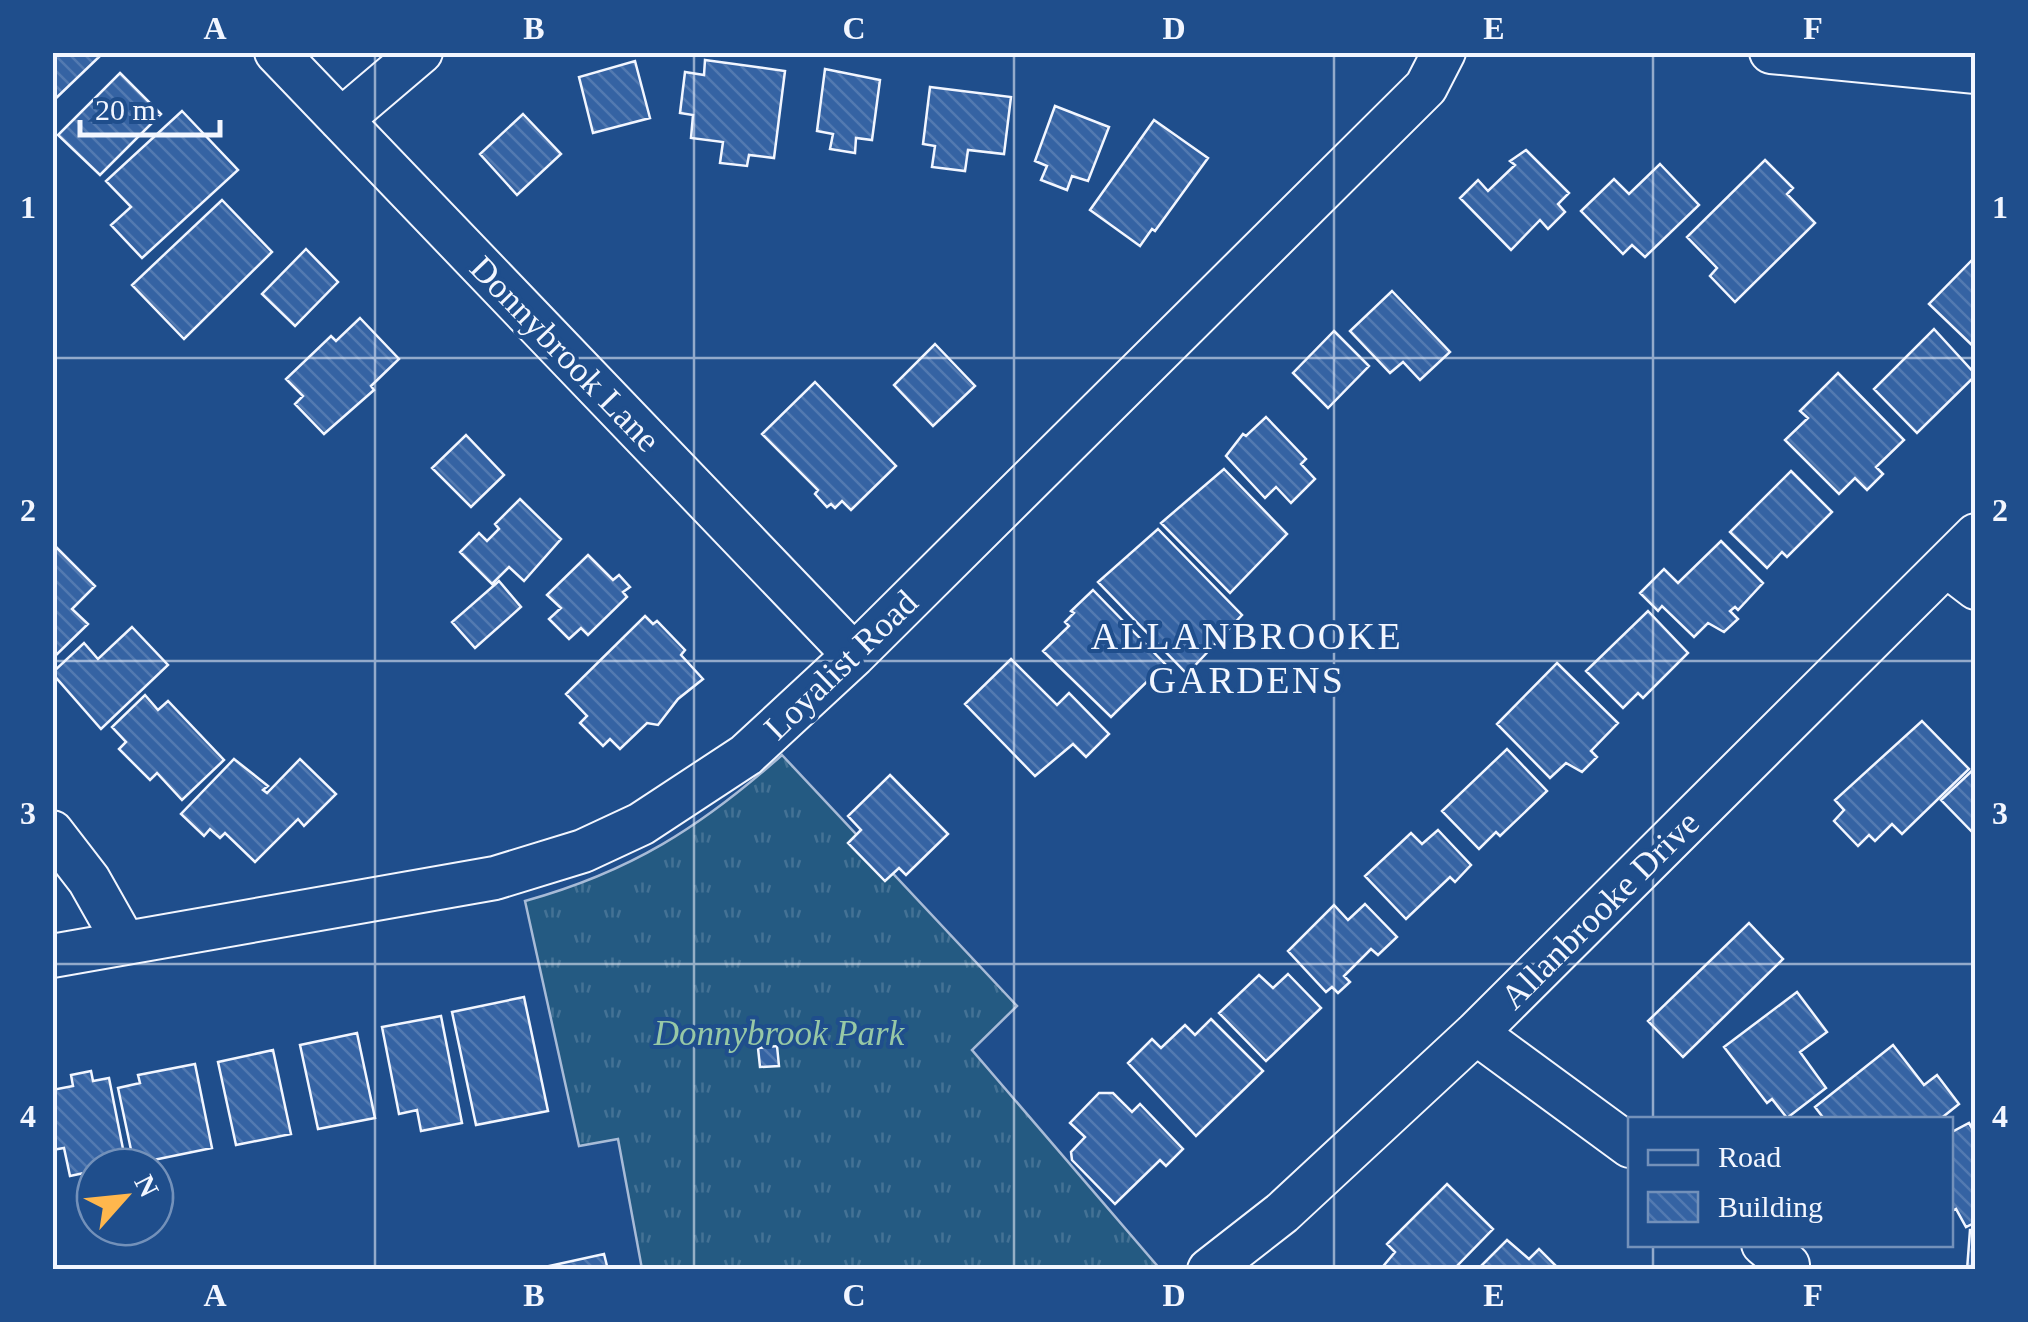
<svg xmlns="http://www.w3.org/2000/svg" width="2028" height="1322" font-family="Georgia,serif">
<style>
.grass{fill:url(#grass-tufts);stroke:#a8bbd7;stroke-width:2.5}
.building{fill:url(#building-back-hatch);stroke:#f2f6ff;stroke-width:2.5}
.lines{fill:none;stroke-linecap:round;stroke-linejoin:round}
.minor-casing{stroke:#f2f6ff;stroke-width:46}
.minor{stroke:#1f4e8c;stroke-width:42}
.grid{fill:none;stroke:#f2f6ff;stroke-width:2.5;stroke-opacity:0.55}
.labels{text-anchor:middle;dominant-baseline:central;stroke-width:8;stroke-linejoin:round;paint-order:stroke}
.street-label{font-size:35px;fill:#f2f6ff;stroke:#1f4e8c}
.park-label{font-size:35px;font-style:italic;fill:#97c8a6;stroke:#1f4e8c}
.neighbourhood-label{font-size:38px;letter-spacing:2.5px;fill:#f2f6ff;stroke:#1f4e8c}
.neatline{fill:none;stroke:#f2f6ff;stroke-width:4}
.grid-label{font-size:32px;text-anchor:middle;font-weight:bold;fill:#f2f6ff}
</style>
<defs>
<pattern id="grass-tufts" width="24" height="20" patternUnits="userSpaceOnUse" patternTransform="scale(2.5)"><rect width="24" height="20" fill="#245a82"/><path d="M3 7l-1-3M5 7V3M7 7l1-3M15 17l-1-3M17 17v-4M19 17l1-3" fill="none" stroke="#447295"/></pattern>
<pattern id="building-back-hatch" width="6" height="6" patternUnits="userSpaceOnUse" patternTransform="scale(2.5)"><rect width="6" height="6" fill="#3563a3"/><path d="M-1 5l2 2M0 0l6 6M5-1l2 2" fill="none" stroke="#537ab1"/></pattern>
</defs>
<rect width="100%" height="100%" fill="#1f4e8c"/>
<path class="grass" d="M 782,755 L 1017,1006 L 972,1050 L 1160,1269 L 642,1269 L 618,1139 L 579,1146 L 525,901 C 630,872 701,827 782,755 Z"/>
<path class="building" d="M 52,52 L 100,56 L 52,102 Z
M 705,60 L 785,71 L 774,158 L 749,155 L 747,166 L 720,163 L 723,142 L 691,138 L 693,115 L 680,113 L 685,72 L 704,75 Z
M 635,61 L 650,118 L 593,133 L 579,77 Z
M 825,69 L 880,80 L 872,140 L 856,138 L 855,153 L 830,149 L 833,134 L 817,131 Z
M 120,73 L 161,114 L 100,175 L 58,135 Z
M 930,87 L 1011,97 L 1004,154 L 968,150 L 965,171 L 932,167 L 935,146 L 923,144 Z
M 1055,106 L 1109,127 L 1088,181 L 1072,176 L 1067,190 L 1041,180 L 1047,166 L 1035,161 Z
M 182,111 L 238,170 L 142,258 L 111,225 L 131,207 L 106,181 Z
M 523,114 L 561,154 L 517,195 L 480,154 Z
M 1154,120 L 1208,158 L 1155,231 L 1152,229 L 1140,246 L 1090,210 Z
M 1526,150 L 1569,193 L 1558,204 L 1565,212 L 1548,229 L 1540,220 L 1511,250 L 1460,198 L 1478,180 L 1488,191 L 1515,165 L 1510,161 Z
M 1765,160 L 1793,188 L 1787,194 L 1815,223 L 1735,302 L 1710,276 L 1717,268 L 1687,237 Z
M 1660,164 L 1699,205 L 1645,257 L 1632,245 L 1623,254 L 1581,211 L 1614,179 L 1629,194 Z
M 222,200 L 272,252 L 184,339 L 132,285 Z
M 306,249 L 338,282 L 295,326 L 262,294 Z
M 1976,256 L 1976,349 L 1929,304 Z
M 1392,291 L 1450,352 L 1420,380 L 1403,362 L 1390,373 L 1350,331 Z
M 360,318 L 399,359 L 371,386 L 374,390 L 324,434 L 295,404 L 303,396 L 286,379 L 331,336 L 336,341 Z
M 1934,329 L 1976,375 L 1917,433 L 1874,389 Z
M 1334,331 L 1369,366 L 1328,408 L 1293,373 Z
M 935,344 L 975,386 L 933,426 L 894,385 Z
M 1838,373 L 1904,440 L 1876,467 L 1883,474 L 1867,490 L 1855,478 L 1839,494 L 1785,440 L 1808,418 L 1800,411 Z
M 815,382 L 896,466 L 851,510 L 842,501 L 835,508 L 831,504 L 827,507 L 815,494 L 818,490 L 762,434 Z
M 1266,417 L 1306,459 L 1301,464 L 1315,479 L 1291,503 L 1276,487 L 1265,498 L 1226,456 L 1243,434 L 1246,436 Z
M 466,435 L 504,475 L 471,507 L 432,468 Z
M 1224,469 L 1287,534 L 1230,593 L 1161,523 Z
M 1791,471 L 1832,512 L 1787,557 L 1782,552 L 1767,568 L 1730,532 Z
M 520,499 L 561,539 L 524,581 L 509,567 L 492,584 L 460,552 L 479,533 L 487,541 L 499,529 L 495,524 Z
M 1158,529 L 1242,615 L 1187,674 L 1098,582 Z
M 1721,541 L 1763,583 L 1738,610 L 1735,607 L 1730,611 L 1738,619 L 1724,632 L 1708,623 L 1694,637 L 1662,606 L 1658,611 L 1640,593 L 1664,569 L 1678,583 Z
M 56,547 L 95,586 L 72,609 L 88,624 L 52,659 L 52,551 Z
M 588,555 L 613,580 L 619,575 L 630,587 L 623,592 L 627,597 L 588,635 L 581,628 L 569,639 L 549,619 L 561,608 L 547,595 Z
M 499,581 L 521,607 L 475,648 L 452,622 Z
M 1093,590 L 1165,664 L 1111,717 L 1043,651 L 1069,626 L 1065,622 L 1074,613 L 1071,611 Z
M 1648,611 L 1688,653 L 1643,698 L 1638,693 L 1623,708 L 1586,671 Z
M 645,616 L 653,624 L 657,621 L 685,650 L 681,655 L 703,679 L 678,699 L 658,725 L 647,723 L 620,749 L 610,739 L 603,746 L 580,723 L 587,716 L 566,694 Z
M 132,627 L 168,665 L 101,729 L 52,673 L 84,643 L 98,659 Z
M 1011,659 L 1057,705 L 1069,693 L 1109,734 L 1086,757 L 1073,744 L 1035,776 L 965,704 Z
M 1557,663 L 1618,723 L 1591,751 L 1597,757 L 1582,772 L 1566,763 L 1550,778 L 1497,724 Z
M 145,695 L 158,710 L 168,701 L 224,760 L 182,800 L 157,773 L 150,780 L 119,749 L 126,742 L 112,727 Z
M 1922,721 L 1969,769 L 1902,834 L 1892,824 L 1875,841 L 1869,835 L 1858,846 L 1834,821 L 1844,810 L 1835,800 Z
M 1507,749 L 1547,791 L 1500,836 L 1496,832 L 1479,849 L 1442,811 Z
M 234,759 L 268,786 L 263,790 L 267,793 L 300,759 L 336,794 L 304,826 L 298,819 L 255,862 L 225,833 L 220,838 L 210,829 L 204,836 L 181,814 Z
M 1976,767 L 1976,836 L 1941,800 Z
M 890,775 L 948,834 L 906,875 L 899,868 L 885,881 L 848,843 L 861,830 L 848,816 Z
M 1438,830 L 1471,865 L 1455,882 L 1450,877 L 1406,919 L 1365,876 L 1411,833 L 1422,844 Z
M 1365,904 L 1397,937 L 1378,955 L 1371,949 L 1344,976 L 1350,982 L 1338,993 L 1332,987 L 1326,992 L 1288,951 L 1334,905 L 1348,920 Z
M 1749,923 L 1783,959 L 1683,1057 L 1648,1021 Z
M 1288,974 L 1321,1008 L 1266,1061 L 1219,1013 L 1259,975 L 1273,988 Z
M 1797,992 L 1827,1032 L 1800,1052 L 1826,1088 L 1787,1118 L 1772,1099 L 1767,1103 L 1724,1047 Z
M 524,997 L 548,1111 L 476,1125 L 452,1012 Z
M 441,1016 L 462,1123 L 421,1131 L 417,1110 L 399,1114 L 382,1027 Z
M 1211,1019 L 1263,1071 L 1196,1136 L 1128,1063 L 1152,1039 L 1161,1048 L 1185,1025 L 1195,1035 Z
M 357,1033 L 375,1118 L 318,1129 L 300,1045 Z
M 1893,1045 L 1924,1085 L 1937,1075 L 1959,1104 L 1939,1120 L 1825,1120 L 1815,1107 Z
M 777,1046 L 779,1066 L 760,1067 L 758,1048 Z
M 273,1050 L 291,1134 L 236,1145 L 218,1062 Z
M 195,1064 L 212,1148 L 134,1164 L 118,1088 L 140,1083 L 138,1075 Z
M 91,1071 L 93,1081 L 109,1078 L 126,1164 L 70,1176 L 64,1148 L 52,1150 L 52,1090 L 73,1086 L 71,1075 Z
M 1099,1093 L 1113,1093 L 1132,1112 L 1140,1104 L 1183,1149 L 1166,1166 L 1160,1160 L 1115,1204 L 1072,1160 L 1071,1152 L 1085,1137 L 1070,1123 Z
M 1969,1123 L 1976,1135 L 1976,1222 L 1966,1227 L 1956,1209 L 1950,1212 L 1950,1133 Z
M 1447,1184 L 1493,1229 L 1453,1270 L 1380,1270 L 1395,1252 L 1387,1244 Z
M 1970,1230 L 1976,1230 L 1976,1270 L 1967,1270 Z
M 1507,1240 L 1529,1259 L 1539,1249 L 1560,1270 L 1477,1270 Z
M 604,1254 L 608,1270 L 531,1270 Z"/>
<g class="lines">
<defs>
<path id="minor" d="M 276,52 L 854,655
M 1771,52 L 1976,72
M 341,120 L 421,52
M 1946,565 L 1976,588
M 52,832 L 89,880 L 124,942
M 52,956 L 495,878 L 583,851 L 641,824 L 746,755 L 854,655 L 1426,87 L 1444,52
M 1476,1033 L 1630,1146
M 1763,1244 L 1788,1265
M 1209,1270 L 1282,1213 L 1476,1033 L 1976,535"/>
</defs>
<use href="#minor" class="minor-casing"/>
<use href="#minor" class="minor"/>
</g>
<path class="grid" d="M 375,52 L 375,1270M 694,52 L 694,1270M 1014,52 L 1014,1270M 1334,52 L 1334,1270M 1653,52 L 1653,1120M 52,358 L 1976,358M 52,661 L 1976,661M 52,964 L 1976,964M 1653,1244 L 1653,1270"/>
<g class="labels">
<g class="street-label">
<text transform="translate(565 354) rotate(46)">Donnybrook Lane</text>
<text transform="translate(841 665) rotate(-44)">Loyalist Road</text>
<text transform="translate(1600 910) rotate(-45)">Allanbrooke Drive</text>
</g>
<g class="park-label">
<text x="779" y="1033">Donnybrook Park</text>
</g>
<g class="neighbourhood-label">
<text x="1247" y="636">ALLANBROOKE<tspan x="1247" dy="44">GARDENS</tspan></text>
</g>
</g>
<rect width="2028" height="1322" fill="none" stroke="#1f4e8c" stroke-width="110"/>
<rect x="1628" y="1117" width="325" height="130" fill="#1f4e8c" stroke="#7391ba" stroke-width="2.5"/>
<rect x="1648" y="1150" width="50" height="15" fill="#1f4e8c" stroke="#7391ba" stroke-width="2.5"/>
<text x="1718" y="1167" font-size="30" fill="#f2f6ff">Road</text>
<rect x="1648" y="1192" width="50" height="30" fill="url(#building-back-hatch)" stroke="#7391ba" stroke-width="2.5"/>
<text x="1718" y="1217" font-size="30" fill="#f2f6ff">Building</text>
<g transform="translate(125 1197) rotate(63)"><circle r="48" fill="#1f4e8c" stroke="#7391ba" stroke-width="2.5"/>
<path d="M0-8L18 38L0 25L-18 38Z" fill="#ffb74d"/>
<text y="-15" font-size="28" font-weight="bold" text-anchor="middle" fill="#f2f6ff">N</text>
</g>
<path d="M80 120v15h140v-15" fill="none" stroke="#f2f6ff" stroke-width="5"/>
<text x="95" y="120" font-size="30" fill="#f2f6ff" stroke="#1f4e8c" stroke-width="8" paint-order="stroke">20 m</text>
<rect x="55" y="55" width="1918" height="1212" class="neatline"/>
<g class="grid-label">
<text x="215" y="39">A</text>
<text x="534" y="39">B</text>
<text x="854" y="39">C</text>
<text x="1174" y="39">D</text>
<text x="1494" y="39">E</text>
<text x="1813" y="39">F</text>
<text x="28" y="218">1</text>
<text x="2000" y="218">1</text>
<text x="28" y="521">2</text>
<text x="2000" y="521">2</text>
<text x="28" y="824">3</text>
<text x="2000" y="824">3</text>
<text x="28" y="1127">4</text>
<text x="2000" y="1127">4</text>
<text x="215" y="1306">A</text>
<text x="534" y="1306">B</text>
<text x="854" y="1306">C</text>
<text x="1174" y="1306">D</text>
<text x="1494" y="1306">E</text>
<text x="1813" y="1306">F</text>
</g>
</svg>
